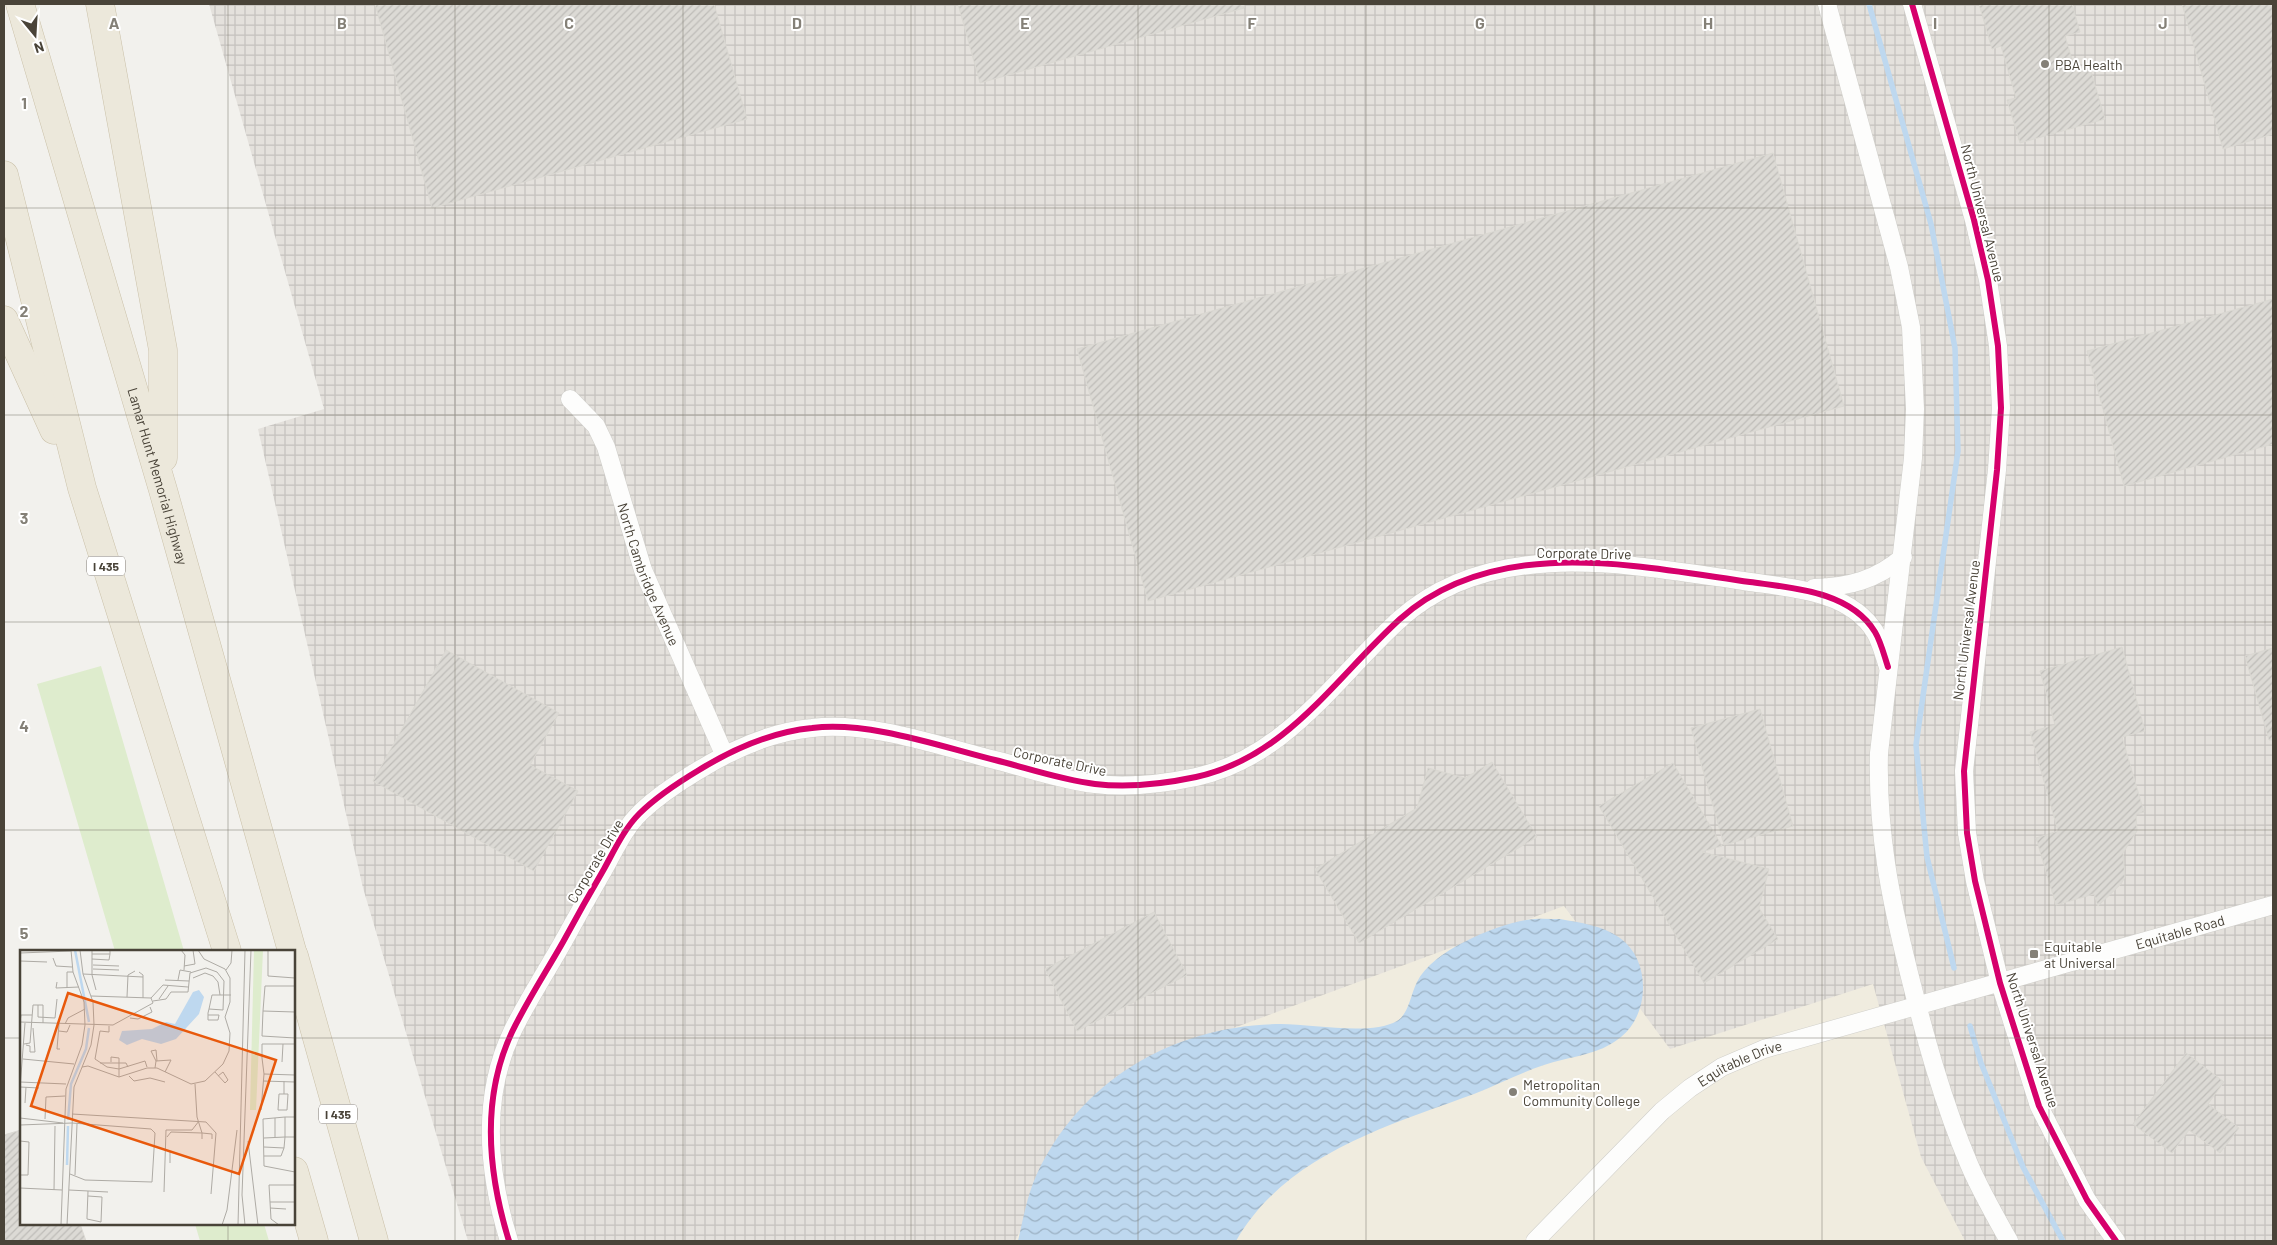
<svg xmlns="http://www.w3.org/2000/svg" width="2277" height="1245" font-family="Barlow,sans-serif">
<style>
.industrial{fill:url(#industrial-grid)}
.education{fill:#f0ecdf}
.grass{fill:#deeccd}
.water{fill:url(#water-waves)}
.lines{fill:none;stroke-linecap:round;stroke-linejoin:round}
.stream{stroke:#bed8ef;stroke-width:5.5}
.building{fill:url(#building-hatch);stroke:#dad8d2}
.street-casing{stroke:#d0cfca;stroke-width:19}
.highway-casing{stroke:#cac0a8;stroke-width:29}
.street{stroke:#fdfdfc;stroke-width:18}
.highway{stroke:#ece8db;stroke-width:28}
.cycleway-casing{stroke:#fff;stroke-width:9}
.cycleway{stroke:#d6006c;stroke-width:6}
.grid{fill:none;stroke:#848077;stroke-width:1;stroke-opacity:0.55}
.poi-dot{fill:#848077;stroke:#fff;stroke-width:2}
.labels{text-anchor:middle;dominant-baseline:central;stroke-width:4;stroke-linejoin:round;paint-order:stroke}
.shield{fill:#fff;stroke:#807b74;stroke-width:1}
.shield-label{font-size:12px;font-weight:bold;fill:#494338}
.poi-label{font-size:14px;fill:#494338;stroke:#fff;text-anchor:start}
.street-label{font-size:14px;fill:#494338;stroke:#fff}
.inset-river{fill:none;stroke:#bed8ef;stroke-width:2.5}
.inset-road{fill:none;stroke:#aeaba5;stroke-width:1}
.view{fill:#e8590c;fill-opacity:0.15;stroke:#e8590c;stroke-width:2.5}
.inset-edge{fill:none;stroke:#494338;stroke-width:2.5}
.grid-label{font-size:16px;text-anchor:middle;font-weight:bold;fill:#848077;stroke:#fff;stroke-width:4;stroke-linejoin:round;paint-order:stroke}
</style>
<defs>
<pattern id="industrial-grid" width="8" height="8" patternUnits="userSpaceOnUse" patternTransform="scale(1.25)"><rect width="8" height="8" fill="#e4e1dc"/><path d="M0 4h8M4 0v8" fill="none" stroke="#c5c2be"/></pattern>
<pattern id="water-waves" width="16" height="10" patternUnits="userSpaceOnUse" patternTransform="scale(1.25)"><rect width="16" height="10" fill="#bed8ef"/><path d="M0 5q4-4 8 0t8 0" fill="none" stroke="#9cb1c3"/></pattern>
<pattern id="building-hatch" width="6" height="6" patternUnits="userSpaceOnUse" patternTransform="scale(1.25)"><rect width="6" height="6" fill="#dcdad5"/><path d="M-1 1l2-2M0 6l6-6M5 7l2-2" fill="none" stroke="#bebcb8"/></pattern>
</defs>
<rect width="100%" height="100%" fill="#f2f1ed"/>
<path class="industrial" d="M 209,4 L 2273,4 L 2273,1241 L 468,1241 L 363,888 L 258,429 L 324,409 Z"/>
<path class="education" d="M 1564,906 L 1670,1049 L 1873,984 L 1921,1157 L 1965,1241 L 1015,1241 L 1070,1133 L 1174,1050 Z"/>
<path class="grass" d="M 101,666 L 184,951 L 115,951 L 37,684 Z
M 195,1224 L 264,1224 L 269,1241 L 200,1241 Z"/>
<path class="water" d="M 1560,919 C 1581,923 1601,925 1620,938 C 1651,960 1650,1014 1621,1037 C 1598,1056 1570,1056 1544,1065 C 1520,1073 1497,1085 1474,1094 C 1387,1126 1285,1155 1236,1241 L 1018,1241 C 1023,1220 1027,1196 1036,1176 C 1081,1078 1176,1025 1281,1024 C 1312,1024 1371,1036 1397,1021 C 1409,1014 1411,993 1417,982 C 1432,951 1493,926 1526,920 C 1536,918 1549,919 1560,919 Z"/>
<g class="lines">
<path class="stream" d="M 1869,4 L 1931,224 L 1955,348 L 1958,451 L 1916,745 L 1927,857 L 1954,968
M 1970,1026 L 1981,1063 L 2023,1167 L 2063,1241"/>
</g>
<path class="building" d="M 375,4 L 714,4 L 747,119 L 432,208 Z
M 958,4 L 1244,4 L 1244,8 L 980,83 Z
M 1979,4 L 2072,4 L 2080,32 L 2065,36 L 2076,73 L 2090,68 L 2105,119 L 2020,143 L 2007,100 L 2016,98 L 2001,46 L 1992,49 Z
M 2182,4 L 2273,4 L 2273,134 L 2223,149 Z
M 1773,153 L 1844,406 L 1148,601 L 1077,349 Z
M 2273,299 L 2273,444 L 2124,486 L 2087,351 Z
M 2122,647 L 2145,731 L 2122,737 L 2144,812 L 2136,814 L 2137,831 L 2123,853 L 2125,877 L 2121,884 L 2098,906 L 2094,894 L 2056,905 L 2036,838 L 2058,831 L 2030,732 L 2055,725 L 2040,671 Z
M 2273,648 L 2273,740 L 2269,740 L 2245,656 Z
M 446,650 L 559,713 L 530,765 L 578,791 L 534,871 L 373,781 Z
M 1760,709 L 1793,826 L 1724,845 L 1691,728 Z
M 1492,762 L 1537,837 L 1359,943 L 1315,869 L 1417,808 L 1428,768 L 1465,778 Z
M 1673,763 L 1722,846 L 1702,852 L 1769,869 L 1759,908 L 1778,939 L 1704,983 L 1599,806 Z
M 1154,912 L 1187,975 L 1077,1031 L 1045,969 Z
M 2186,1053 L 2224,1082 L 2208,1104 L 2239,1128 L 2220,1153 L 2189,1130 L 2172,1153 L 2133,1124 Z
M 21,1130 L 21,1224 L 80,1224 L 86,1241 L 4,1241 L 4,1135 Z"/>
<g class="lines">
<defs>
<g id="street">
<path d="M 1827,4 L 1899,267 L 1911,327 L 1915,409 L 1913,458 L 1879,753 C 1877,832 1890,897 1909,973 C 1925,1037 1943,1103 1969,1164 C 1980,1190 1995,1216 2009,1241"/>
<path d="M 1912,4 L 1974,220 L 1988,280 L 1998,346 L 2001,408 L 1997,470 L 1964,771 L 1967,833 L 1975,881 L 2000,983 L 2039,1106 L 2087,1200 L 2116,1241"/>
<path id="s1" d="M 570,399 L 596,426 L 606,447 L 643,570 L 724,754"/>
<path d="M 1814,588 C 1849,587 1876,580 1903,557"/>
<path d="M 509,1241 C 488,1173 481,1098 512,1032 C 527,1001 546,972 563,942 C 576,918 590,893 604,869 C 614,851 624,829 639,814 C 656,797 679,782 699,770 C 733,749 771,732 812,728 C 869,721 939,746 995,760 C 1027,768 1061,780 1095,784 C 1129,788 1163,784 1196,777 C 1287,757 1335,678 1400,619 C 1495,534 1636,566 1750,582 C 1792,588 1850,591 1875,632 C 1881,642 1884,655 1888,667"/>
<path id="s2" d="M 1535,1241 L 1662,1111 L 1690,1088 L 1722,1067 L 1764,1049 L 2273,905"/>
</g>
<g id="highway">
<path id="s3" d="M 20,4 L 163,490 L 292,951"/>
<path d="M 100,4 L 163,350 L 163,458"/>
<path d="M 4,175 L 82,488 L 227,951"/>
<path d="M 4,320 L 54,430"/>
<path d="M 294,956 L 374,1241"/>
<path d="M 294,1171 L 314,1241"/>
</g>
</defs>
<use href="#street" class="street-casing"/>
<use href="#highway" class="highway-casing"/>
<use href="#street" class="street"/>
<use href="#highway" class="highway"/>
<defs>
<path id="cycleway" d="M 1912,4 L 1974,220 L 1988,280 L 1998,346 L 2001,408 L 1997,470 L 1964,771 L 1967,833 L 1975,881 L 2000,983 L 2039,1106 L 2087,1200 L 2116,1241
M 509,1241 C 488,1173 481,1098 512,1032 C 527,1001 546,972 563,942 C 576,918 590,893 604,869 C 614,851 624,829 639,814 C 656,797 679,782 699,770 C 733,749 771,732 812,728 C 869,721 939,746 995,760 C 1027,768 1061,780 1095,784 C 1129,788 1163,784 1196,777 C 1287,757 1335,678 1400,619 C 1495,534 1636,566 1750,582 C 1792,588 1850,591 1875,632 C 1881,642 1884,655 1888,667"/>
</defs>
<use href="#cycleway" class="cycleway-casing"/>
<use href="#cycleway" class="cycleway"/>
</g>
<path class="grid" d="M 228,4 L 228,951M 455,4 L 455,1241M 683,4 L 683,1241M 911,4 L 911,1241M 1138,4 L 1138,1241M 1366,4 L 1366,1241M 1594,4 L 1594,1241M 1822,4 L 1822,1241M 2049,4 L 2049,1241M 4,208 L 2273,208M 4,415 L 2273,415M 4,622 L 2273,622M 4,830 L 2273,830M 4,1038 L 21,1038M 294,1038 L 2273,1038M 228,1224 L 228,1241"/>
<g class="poi-dot">
<circle cx="2045" cy="64" r="5"/>
<rect x="2029" y="949" width="10" height="10" rx="2.5"/>
<circle cx="1513" cy="1092" r="5"/>
</g>
<g class="labels">
<g class="shield">
<rect x="87" y="556.5" width="38" height="19" rx="4"/>
<rect x="319" y="1104.5" width="38" height="19" rx="4"/>
</g>
<g class="shield-label">
<text x="106" y="566">I 435</text>
<text x="338" y="1114">I 435</text>
</g>
<g class="poi-label">
<text x="2055" y="64">PBA Health</text>
<text x="2044" y="946">Equitable<tspan x="2044" dy="16">at Universal</tspan></text>
<text x="1523" y="1084">Metropolitan<tspan x="1523" dy="16">Community College</tspan></text>
</g>
<g class="street-label">
<text transform="translate(1983 213) rotate(76)">North Universal Avenue</text>
<text stroke="none"><textPath href="#s3" startOffset="492">Lamar Hunt Memorial Highway</textPath></text>
<text transform="translate(1584 553) rotate(1)">Corporate Drive</text>
<text stroke="none"><textPath href="#s1" startOffset="195">North Cambridge Avenue</textPath></text>
<text transform="translate(1966 630) rotate(-83)">North Universal Avenue</text>
<text transform="translate(1060 761) rotate(12)">Corporate Drive</text>
<text transform="translate(595 861) rotate(-59)">Corporate Drive</text>
<text stroke="none"><textPath href="#s2" startOffset="734">Equitable Road</textPath></text>
<text transform="translate(2033 1040) rotate(72)">North Universal Avenue</text>
<text stroke="none"><textPath href="#s2" startOffset="274">Equitable Drive</textPath></text>
</g>
</g>
<g transform="translate(20 950)">
<rect width="275" height="275" fill="#f2f1ed"/>
<path d="M 234,0 L 243,0 L 236,160 L 230,160 Z" fill="#deeccd"/>
<path d="M 179,40 L 184,47 L 179,64 L 156,89 L 141,94 L 122,89 L 107,95 L 99,90 L 102,81 L 132,79 L 146,72 L 155,74 L 173,42 Z" fill="#bed8ef"/>
<path class="inset-river" d="M 55,0 L 69,72M 48,170 L 51,134 L 66,99 L 69,78M 47,215 L 48,176"/>
<path class="inset-road" d="M 72,0 L 72,25 L 76,40M 161,0 L 165,5 L 164,20M 248,0 L 248,26 L 275,28M 0,3 L 51,1M 72,4 L 90,4 L 90,0M 33,8 L 36,16 L 52,17M 72,9 L 89,10 L 90,4M 0,11 L 27,12M 73,15 L 99,16M 164,16 L 175,14 L 173,0M 73,19 L 99,20M 206,20 L 211,13 L 212,0M 119,22 L 123,25 L 123,48M 63,24 L 123,27M 173,28 L 185,23 L 193,26 L 198,32 L 200,45M 145,30 L 169,31M 158,30 L 160,20 L 171,22M 37,32 L 36,38 L 59,37M 47,38 L 47,22 L 53,22M 107,47 L 108,25 L 115,21M 131,48 L 143,35 L 168,37M 139,49 L 148,36M 133,51 L 146,49 L 151,42 L 168,42 L 170,23 L 186,18 L 197,22 L 204,31 L 203,60M 18,55 L 18,67 L 35,68 L 37,49M 189,59 L 192,45 L 211,45M 243,61 L 245,36 L 275,36M 275,62 L 243,61 L 242,86 L 275,88M 188,65 L 199,65 L 198,70 L 188,70 L 188,63 L 189,59 L 203,60M 110,68 L 118,69 L 132,62 L 130,57M 0,72 L 93,75 L 133,53 L 131,48 L 71,46M 0,72 L 1,65 L 12,65M 39,74 L 37,99 L 40,99M 45,74 L 48,68 L 65,59M 89,76 L 89,82 L 80,81 L 75,109 L 87,117 L 99,119 L 125,111 L 127,117M 39,81 L 47,82 L 50,75M 4,94 L 10,93 L 13,55 L 23,55 L 23,73M 275,94 L 242,94 L 242,108 L 244,124 L 275,125M 6,95 L 10,96 L 10,102 L 15,102 L 13,78M 3,109 L 54,114M 136,111 L 131,101 L 136,100 L 137,111M 91,112 L 91,107 L 99,108 L 99,127M 262,112 L 263,94M 80,113 L 106,113 L 108,117M 62,117 L 68,116 L 99,127 L 127,118 L 137,118 L 171,134 L 185,131 L 203,114 L 209,101 L 210,83 L 205,67 L 210,52 L 210,28 L 205,19 L 184,9 L 178,0M 135,118 L 136,111 L 151,110 L 145,122M 195,122 L 205,133 L 208,130 L 203,122 L 198,126M 109,126 L 114,131 L 130,128 L 145,132M 243,131 L 275,132M 0,132 L 46,134M 175,134 L 177,167 L 182,183 L 192,184 L 192,189M 0,137 L 19,138M 0,138 L 5,73M 264,144 L 268,144 L 267,160 L 258,160 L 259,144 L 264,144 L 264,131M 5,153 L 6,137M 241,160 L 244,124M 52,164 L 186,172 L 196,183 L 191,244M 265,167 L 243,169 L 244,216 L 275,222M 275,167 L 265,167 L 265,187 L 275,187M 0,168 L 43,173M 25,169 L 26,147 L 45,146M 0,175 L 52,173 L 131,179 L 135,183 L 132,232 L 65,230 L 50,224M 147,187 L 151,182 L 182,183 L 182,189M 255,187 L 255,168M 244,188 L 265,187 L 264,198 L 244,197M 0,191 L 9,192 L 8,225 L 0,225M 228,191 L 238,275M 145,200 L 150,201 L 150,213M 244,206 L 261,206 L 264,198M 55,225 L 57,174M 0,238 L 42,240M 34,240 L 35,176M 49,240 L 88,242M 144,242 L 146,180 L 172,180 L 179,171M 68,246 L 82,247 L 81,272 L 67,269 L 67,267 L 68,241M 250,252 L 275,252M 250,258 L 266,259M 41,275 L 46,139 L 62,95 L 65,75 L 64,52 L 53,22 L 51,0M 47,275 L 54,137 L 71,95 L 74,75 L 73,52 L 63,24 L 60,0M 202,275 L 207,260 L 217,180M 218,275 L 225,0M 225,275 L 222,245 L 231,0M 259,275 L 251,269 L 249,235 L 275,235"/>
<path class="view" d="M 48,43 L 256,110 L 219,224 L 11,156 Z"/>
<rect width="275" height="275" class="inset-edge"/>
</g>
<g class="grid-label">
<text x="114" y="29">A</text>
<text x="342" y="29">B</text>
<text x="569" y="29">C</text>
<text x="797" y="29">D</text>
<text x="1025" y="29">E</text>
<text x="1252" y="29">F</text>
<text x="1480" y="29">G</text>
<text x="1708" y="29">H</text>
<text x="1935" y="29">I</text>
<text x="2163" y="29">J</text>
<text x="24" y="109">1</text>
<text x="24" y="317">2</text>
<text x="24" y="524">3</text>
<text x="24" y="732">4</text>
<text x="24" y="939">5</text>
</g>
<rect width="2277" height="1245" fill="none" stroke="#494338" stroke-width="10"/>
<g transform="translate(35 35) rotate(162)" stroke="#ffffff" stroke-width="4" paint-order="stroke">
<path d="M0-4L9 19L0 12L-9 19Z" fill="#494338"/>
<text y="-8" font-size="14" font-weight="bold" text-anchor="middle" fill="#494338">N</text>
</g>
</svg>
